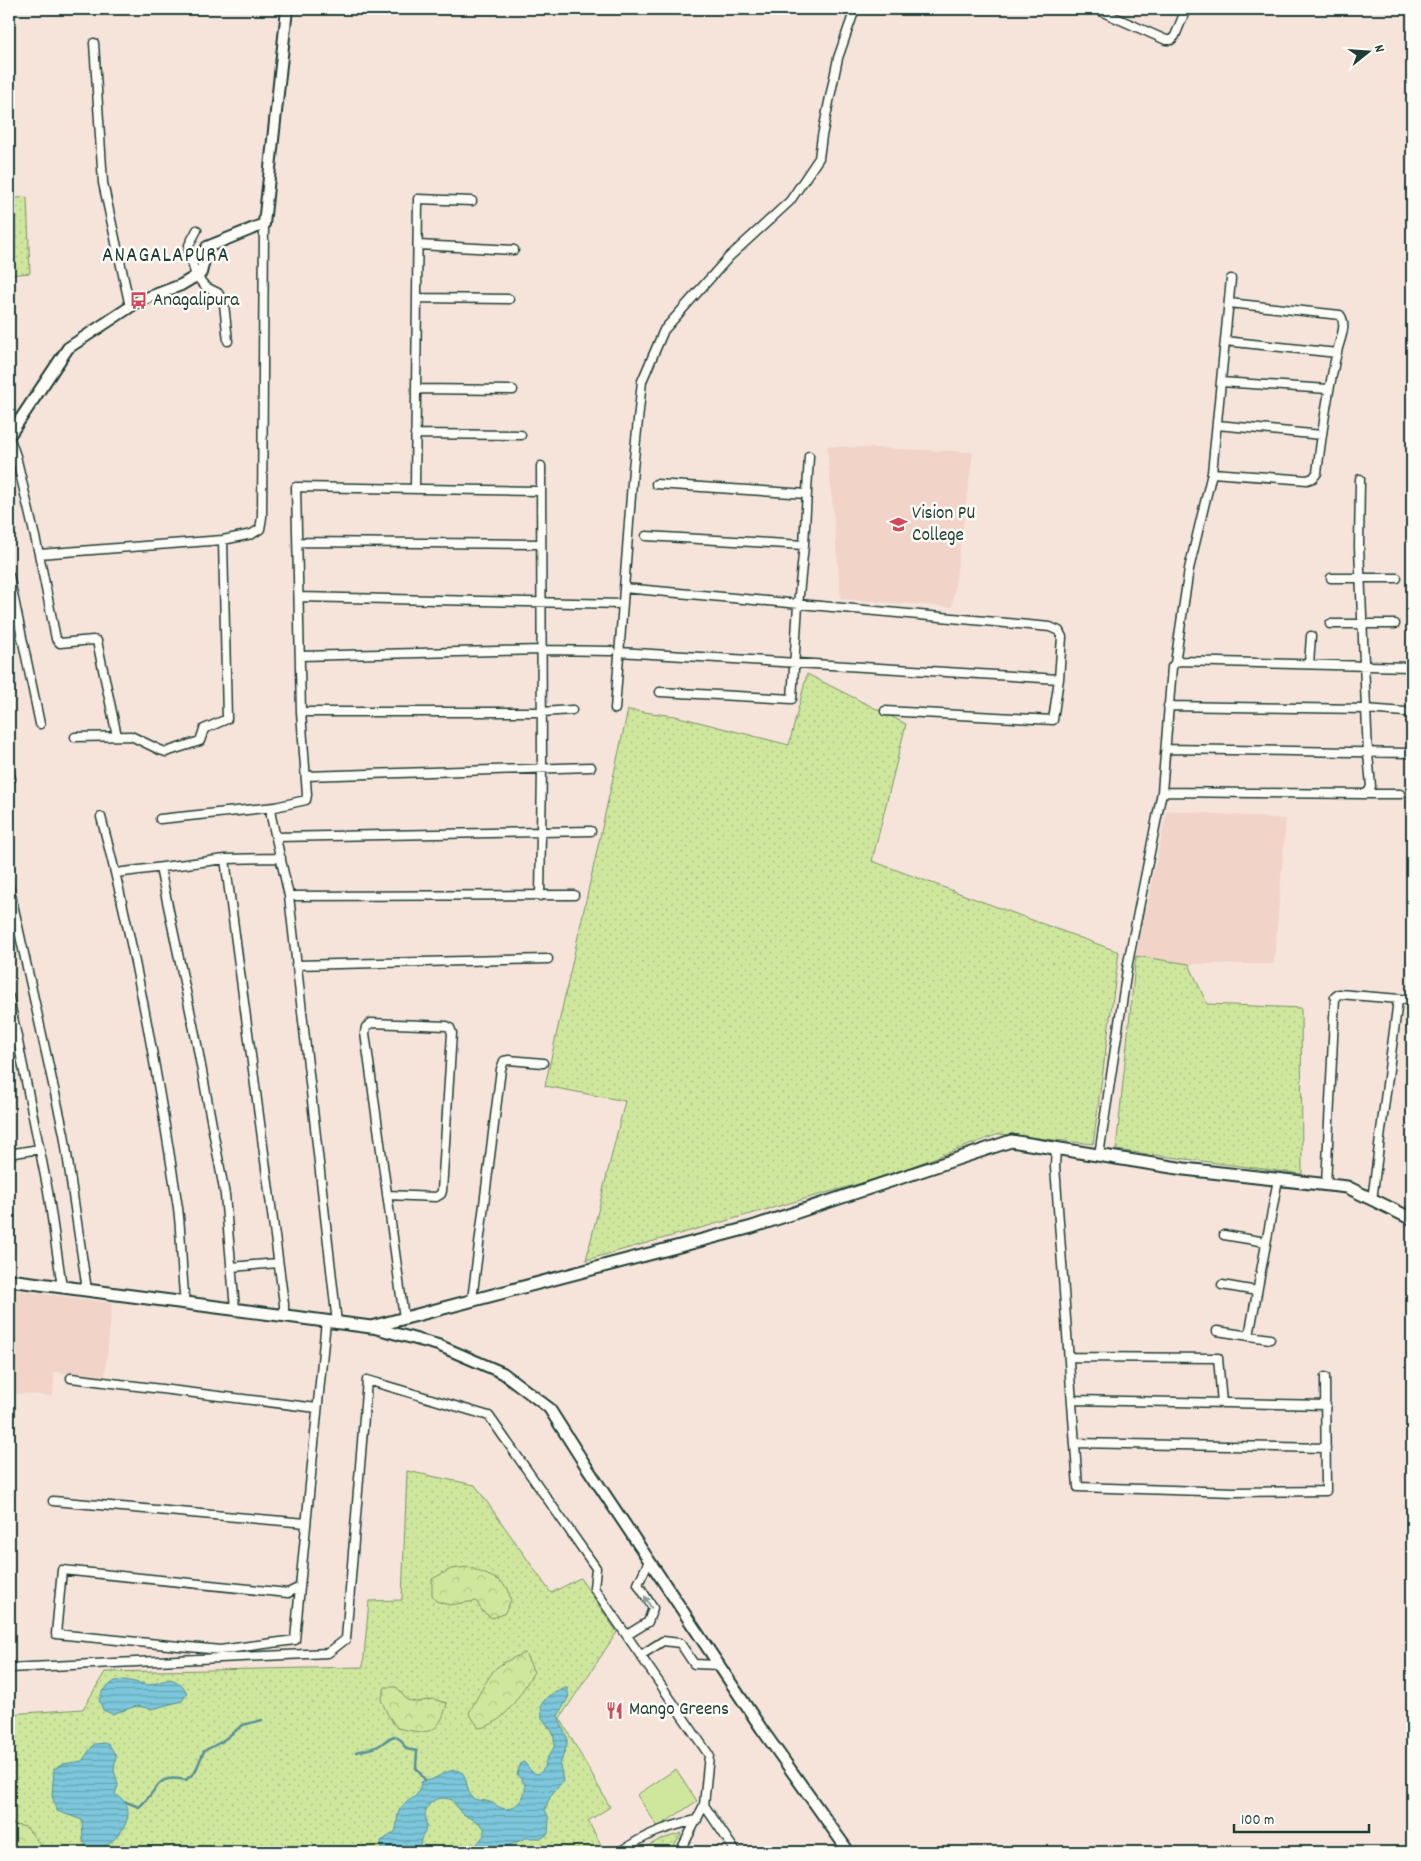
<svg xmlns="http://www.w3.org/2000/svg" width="1421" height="1861" font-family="Dekko,sans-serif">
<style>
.built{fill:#f1d3c8}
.grass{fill:url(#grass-dots);stroke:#779268}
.forest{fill:url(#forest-crowns);stroke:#779268}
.garden{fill:#cfe79d;stroke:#779268}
.water{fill:url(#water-rules);stroke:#579099}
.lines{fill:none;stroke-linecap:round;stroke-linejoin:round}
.stream{stroke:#579099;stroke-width:2.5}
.minor-casing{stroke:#1f3d34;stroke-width:11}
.tertiary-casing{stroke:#1f3d34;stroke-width:14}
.secondary-casing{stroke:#1f3d34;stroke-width:15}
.minor{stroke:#fdfcf7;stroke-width:8}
.tertiary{stroke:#fdfcf7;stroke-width:10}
.secondary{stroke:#fdfcf7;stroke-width:11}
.oneway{fill:#8e9c96}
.labels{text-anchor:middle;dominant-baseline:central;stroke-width:5;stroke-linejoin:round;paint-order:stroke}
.poi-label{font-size:19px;fill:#1f3d34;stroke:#fdfcf7;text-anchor:start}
.quarter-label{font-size:21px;letter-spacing:1px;fill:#1f3d34;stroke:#fdfcf7}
</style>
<defs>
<pattern id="grass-dots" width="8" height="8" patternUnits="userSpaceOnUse" patternTransform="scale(1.25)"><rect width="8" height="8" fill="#cfe79d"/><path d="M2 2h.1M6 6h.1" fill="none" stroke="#b1c788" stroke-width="1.8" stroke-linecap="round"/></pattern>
<pattern id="forest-crowns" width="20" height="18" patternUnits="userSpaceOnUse" patternTransform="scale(1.25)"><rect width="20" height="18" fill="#cfe79d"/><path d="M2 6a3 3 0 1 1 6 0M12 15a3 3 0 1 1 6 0" fill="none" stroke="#b1c788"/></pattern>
<pattern id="water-rules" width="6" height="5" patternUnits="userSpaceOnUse" patternTransform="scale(1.25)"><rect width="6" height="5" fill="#7cc7dc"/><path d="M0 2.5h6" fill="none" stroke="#65a3b3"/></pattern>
</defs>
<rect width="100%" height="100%" fill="#f6e4db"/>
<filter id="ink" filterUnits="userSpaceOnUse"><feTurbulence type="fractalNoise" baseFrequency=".02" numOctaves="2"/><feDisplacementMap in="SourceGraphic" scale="10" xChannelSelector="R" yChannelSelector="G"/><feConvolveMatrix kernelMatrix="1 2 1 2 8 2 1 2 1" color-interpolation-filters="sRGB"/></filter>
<g filter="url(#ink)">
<path class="built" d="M 827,446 L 973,452 L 952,607 L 841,599 Z
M 1167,810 L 1286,819 L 1274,964 L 1189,964 L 1136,956 Z
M 9,1289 L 112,1303 L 105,1377 L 54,1372 L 53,1396 L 9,1393 Z"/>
<path class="grass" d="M 27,197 L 30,273 L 9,275 L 9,199 Z
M 807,674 L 906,724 L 872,861 L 1119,952 L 1093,1144 L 999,1134 L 883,1177 L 586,1260 L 625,1101 L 545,1086 L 628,710 L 675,716 L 789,745 Z
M 1136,956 L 1189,964 L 1207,1004 L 1301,1008 L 1302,1174 L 1116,1150 Z
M 407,1471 L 475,1485 L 551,1593 L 580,1578 L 617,1632 L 560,1718 L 610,1807 L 588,1821 L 605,1852 L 9,1852 L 9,1714 L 83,1709 L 105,1672 L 363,1667 L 369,1601 L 402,1600 Z
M 682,1833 L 670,1852 L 636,1852 L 659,1840 Z"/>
<path class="forest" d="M 469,1567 L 499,1580 L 508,1589 L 511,1601 L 504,1614 L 492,1618 L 483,1612 L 476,1601 L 449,1605 L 436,1601 L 432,1595 L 432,1579 L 451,1569 Z
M 525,1653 L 534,1672 C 521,1692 505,1725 479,1728 L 469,1713 C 474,1703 489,1675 496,1668 C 505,1661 515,1657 525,1653 Z
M 385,1687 L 396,1687 L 407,1700 L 417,1702 L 433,1699 L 447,1703 C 439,1737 426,1734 397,1728 L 388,1715 L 381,1700 Z
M 9,1824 L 26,1827 L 47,1852 L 9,1852 Z"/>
<path class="garden" d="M 676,1769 L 697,1801 L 658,1827 L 637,1795 Z"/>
<path class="water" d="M 170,1679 C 179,1682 184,1685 187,1694 L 182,1701 L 152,1709 L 137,1706 L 112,1714 L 103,1710 L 99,1700 L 103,1690 L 115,1681 L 125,1680 L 149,1685 Z
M 565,1688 L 567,1688 L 569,1696 L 558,1716 L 567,1738 L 567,1744 L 560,1765 L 563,1781 L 551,1795 L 545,1809 L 549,1819 L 548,1834 L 542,1838 L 525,1838 L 517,1842 L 508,1846 L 505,1852 L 457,1852 L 475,1847 L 484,1835 L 484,1828 L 479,1823 L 461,1813 L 452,1800 C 439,1795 427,1801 425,1815 C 425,1819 427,1823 426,1827 C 425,1838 418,1836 421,1850 L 425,1852 L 381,1852 L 381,1841 L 395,1832 C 398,1824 396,1816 400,1809 C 410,1795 418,1802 421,1782 C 426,1780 429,1781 433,1779 C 443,1774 462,1761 466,1781 C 468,1789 468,1793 474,1799 C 479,1801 485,1800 490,1802 C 495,1804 499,1808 505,1809 C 516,1810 529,1794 524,1783 C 522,1780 519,1777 517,1774 L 521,1763 L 524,1762 L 531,1771 L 536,1774 L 540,1773 L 545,1767 L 546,1760 L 553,1749 L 555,1744 L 553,1733 L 542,1718 L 541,1705 L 548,1696 Z
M 108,1743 L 116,1756 L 114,1770 L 118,1785 L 115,1794 C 118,1796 124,1800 126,1804 C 136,1823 108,1852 89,1850 L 83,1841 L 82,1820 L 57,1811 L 52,1796 L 54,1769 L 63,1764 L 82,1761 L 94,1744 Z"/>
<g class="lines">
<path class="stream" d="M 356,1752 C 364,1750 373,1749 380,1745 C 386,1741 388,1738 394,1736 L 401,1740 L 406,1749 L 417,1751 L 416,1768 L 425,1780
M 126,1802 L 139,1807 C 160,1790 154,1773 186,1780 L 195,1772 L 204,1751 L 221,1742 L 243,1725 L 262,1720"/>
<defs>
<path id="minor" d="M 1096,9 L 1166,40 L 1171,40 L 1175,36 L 1186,9
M 94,43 L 103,183 L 130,307
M 197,230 L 189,245 L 189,253 L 196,276 L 206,287 L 218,293 L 224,304 L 228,341
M 418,245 L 514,250
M 417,298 L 509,299
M 1225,341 L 1337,353
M 1221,382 L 1328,389
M 416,389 L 513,390
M 1217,425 L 1322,435
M 415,434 L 521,435
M 9,436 L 16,456 L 39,554 L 56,639 L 60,643 L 93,640 L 97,641 L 117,736
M 1212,473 L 1307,480 L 1313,478 L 1317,473 C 1322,431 1328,389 1338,348 C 1341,337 1347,324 1340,315 L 1229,303
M 656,484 L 807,494
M 415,489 L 418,199 L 472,201
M 646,536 L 804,545
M 298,542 L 541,544
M 39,554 L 223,540 L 252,534 L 260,529 L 262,517 L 264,224
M 9,575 L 40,724
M 1331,578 L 1397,578
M 299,597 L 623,604
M 1330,624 L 1395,624
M 619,652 L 1059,679 L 1062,637 L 1059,631 L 1050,627 L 624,588
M 300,656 L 541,650 L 611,651
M 1175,663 L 1189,569 L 1212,473 L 1231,279
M 1309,664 L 1311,636
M 660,692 L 792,699 L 798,605 L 804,545 L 809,456
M 1168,706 L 1366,709 L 1405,712
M 615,709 L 633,469 L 642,381 L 664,330 L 729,257 L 790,201 L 819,158 L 822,136 L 838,58 L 855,9
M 885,711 L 1053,720 L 1059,679
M 301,712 L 542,712 L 572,710
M 75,737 L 131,736 L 160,750 L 166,752 L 200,741 L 204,729 L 227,719 L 223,540
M 1166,749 L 1409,753
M 9,770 L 11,779 L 9,783
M 306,776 L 591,767
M 1162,792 L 1365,794 L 1369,791 L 1371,786 L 1368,754 L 1359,547 L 1360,479
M 1365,794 L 1400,794
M 101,817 C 135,945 158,1077 178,1208 C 182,1239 181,1271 185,1303
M 160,819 L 275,807
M 276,837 L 591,831
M 225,859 L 284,1304 L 284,1315
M 160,868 L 196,1039 L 225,1195 L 235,1309
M 116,873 L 225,859 L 281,858
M 9,886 L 64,1134 L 87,1290
M 289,896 L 574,895
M 540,896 L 542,769 L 541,466
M 296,965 L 548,959
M 9,997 L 48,1191 L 62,1287
M 1056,1148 L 1055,1166 L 1078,1487 L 1234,1492 L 1326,1491 L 1325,1377
M 9,1154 L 39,1149
M 1099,1155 L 1128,963 L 1162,792 L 1172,667 L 1175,663 L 1179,661 L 1409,667
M 1326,1185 L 1335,997 L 1339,994 L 1412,1000
M 387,1195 L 436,1197 L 441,1194 L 442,1191 L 452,1033 L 450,1028 L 447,1026 L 371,1023 L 366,1027 L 365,1033 L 404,1318
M 1372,1200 L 1398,1000
M 1224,1235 L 1266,1242
M 231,1267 L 278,1263
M 1222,1285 L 1257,1291
M 472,1300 L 501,1069 L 504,1061 L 509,1060 L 543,1063
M 337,1323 L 289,896 L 271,816 L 271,810 L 275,807 L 306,800 L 307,795 L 301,712 L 296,487 L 540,491
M 1217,1331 L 1270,1339
M 1249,1336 L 1278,1179
M 1069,1357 L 1218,1358 L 1222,1403
M 71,1378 L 317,1408
M 1073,1400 L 1326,1405
M 1076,1443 L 1326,1448
M 53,1501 L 306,1523
M 300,1587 L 295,1640 L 220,1650 L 56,1634 L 62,1570 L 288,1593 L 300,1587 L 326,1321
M 627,1635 L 648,1622 L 653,1608 L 638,1584 L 649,1561
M 641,1655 L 663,1641 L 680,1643 L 694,1664 L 719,1665
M 9,1668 L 328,1653 L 346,1639 L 367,1380 L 489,1416 L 596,1568 L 594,1588 L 709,1755 L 704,1805 L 680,1852
M 704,1805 L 736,1852
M 621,1852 C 644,1834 669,1826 697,1820"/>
<path id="tertiary" d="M 9,436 L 68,348 L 139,301 L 181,285 L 201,273 L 207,247 L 264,224 L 287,9
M 371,1327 L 438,1345 L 503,1373 L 549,1408 L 584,1463 L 761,1728 L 849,1852"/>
<path id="secondary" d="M 9,1280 L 371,1327 L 752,1227 L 1011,1141 L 1184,1169 L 1347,1187 L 1412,1219"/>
</defs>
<use href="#minor" class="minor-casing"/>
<use href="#tertiary" class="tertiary-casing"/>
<use href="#secondary" class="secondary-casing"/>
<use href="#minor" class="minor"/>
<use href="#tertiary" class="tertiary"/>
<use href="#secondary" class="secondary"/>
</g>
<defs><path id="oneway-solid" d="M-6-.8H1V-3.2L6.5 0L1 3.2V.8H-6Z" transform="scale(1.25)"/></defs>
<use class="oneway" href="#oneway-solid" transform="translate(648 1602) rotate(-119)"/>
</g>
<defs>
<symbol id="bus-bare" viewBox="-9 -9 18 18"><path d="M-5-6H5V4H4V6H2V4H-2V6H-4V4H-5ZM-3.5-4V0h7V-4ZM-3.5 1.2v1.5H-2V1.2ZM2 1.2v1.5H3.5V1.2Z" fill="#d1495b" stroke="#fdfcf7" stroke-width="2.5" paint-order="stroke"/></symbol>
<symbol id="school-bare" viewBox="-9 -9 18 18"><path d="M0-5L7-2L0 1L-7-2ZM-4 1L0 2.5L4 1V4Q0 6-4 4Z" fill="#d1495b" stroke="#fdfcf7" stroke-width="2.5" paint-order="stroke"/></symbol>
<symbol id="restaurant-bare" viewBox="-9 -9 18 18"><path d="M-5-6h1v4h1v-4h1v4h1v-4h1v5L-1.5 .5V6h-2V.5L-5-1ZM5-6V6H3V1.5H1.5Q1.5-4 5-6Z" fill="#d1495b" stroke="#fdfcf7" stroke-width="2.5" paint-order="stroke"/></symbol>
</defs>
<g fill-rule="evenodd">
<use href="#bus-bare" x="126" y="288" width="25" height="25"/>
<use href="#school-bare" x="886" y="512" width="25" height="25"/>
<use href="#restaurant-bare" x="602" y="1698" width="25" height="25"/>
</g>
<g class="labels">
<g class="poi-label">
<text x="153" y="301">Anagalipura</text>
<text x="912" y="514">Vision PU<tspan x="912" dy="22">College</tspan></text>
<text x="629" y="1710">Mango Greens</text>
</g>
<g class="quarter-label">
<text x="166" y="257">ANAGALAPURA</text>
</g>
</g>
<rect width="1421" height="1861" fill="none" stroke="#fdfcf7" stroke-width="30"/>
<rect x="15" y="15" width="1391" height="1831" fill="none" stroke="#1f3d34" stroke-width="2" filter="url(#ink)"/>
<g transform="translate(1368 52) rotate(73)" stroke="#fdfcf7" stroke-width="4" paint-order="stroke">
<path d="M0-4L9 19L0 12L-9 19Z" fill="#1f3d34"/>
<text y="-8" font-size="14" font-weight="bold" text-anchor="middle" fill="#1f3d34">N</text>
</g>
<path d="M1234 1824v8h135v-8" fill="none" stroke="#1f3d34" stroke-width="2.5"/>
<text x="1241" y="1824" font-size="15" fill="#1f3d34" stroke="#fdfcf7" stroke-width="4" paint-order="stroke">100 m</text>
</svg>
